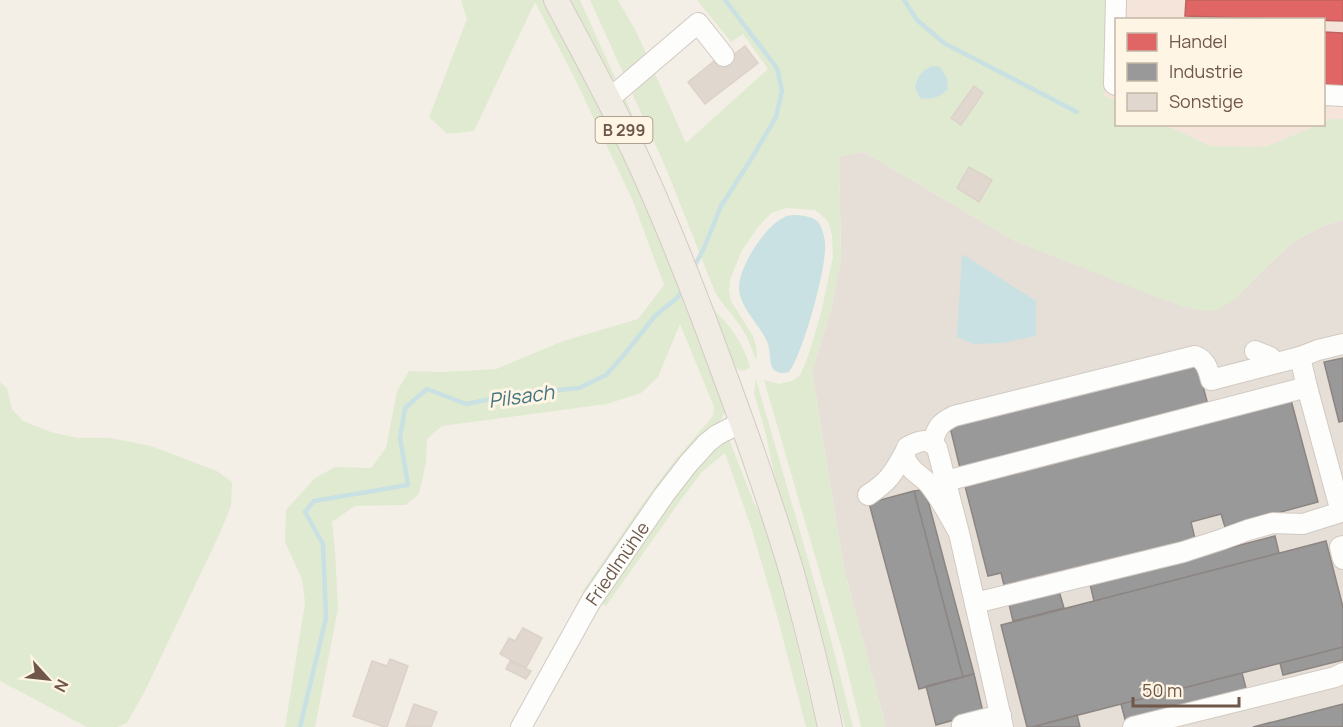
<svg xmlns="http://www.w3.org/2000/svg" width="1343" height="727" font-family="Manrope,sans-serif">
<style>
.commercial{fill:#f4e4d9}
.industrial{fill:#e6dfd7}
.green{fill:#e0ead1}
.water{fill:#c9e1e3}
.shops{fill:#e06666;stroke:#be625d;stroke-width:1.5}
.industry{fill:#999;stroke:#8c8581;stroke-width:1.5}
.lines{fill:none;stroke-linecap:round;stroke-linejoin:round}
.stream{stroke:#c9e1e3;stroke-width:4.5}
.building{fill:#e0d7ce;stroke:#dcd2c9;stroke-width:1.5}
.minor-casing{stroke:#d2cac2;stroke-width:22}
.major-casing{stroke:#d3cbc4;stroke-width:26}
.minor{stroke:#fdfdfb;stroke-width:20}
.major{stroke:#f0ece3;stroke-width:24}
.labels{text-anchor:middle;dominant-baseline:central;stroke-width:6;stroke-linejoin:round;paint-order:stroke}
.shield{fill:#fef5e5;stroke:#9a8678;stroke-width:1.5}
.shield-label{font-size:16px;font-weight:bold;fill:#6f5749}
.street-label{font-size:18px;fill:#6f5749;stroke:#fef5e5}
.water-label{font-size:20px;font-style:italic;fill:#447682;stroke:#fef5e5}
</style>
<rect width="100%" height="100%" fill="#f4efe6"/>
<path class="commercial" d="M 1107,0 L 1343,0 L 1343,119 L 1331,119 L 1324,122 L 1324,20 L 1116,20 L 1116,101 L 1104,95 Z
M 1165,125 L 1317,125 L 1265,147 L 1211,146 Z"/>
<path class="industrial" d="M 864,152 L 1015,241 L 1182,306 L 1235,299 L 1257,276 L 1293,242 L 1325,225 L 1343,220 L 1343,727 L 886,727 L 844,569 L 812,371 L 831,310 L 841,259 L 839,156 Z"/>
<path class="green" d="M 461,0 L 544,0 L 568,41 L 599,105 L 660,235 L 726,410 L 719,424 L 588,595 L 582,592 L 643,503 L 675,460 L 713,416 L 714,407 L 680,324 L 658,377 L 641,393 L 607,404 L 442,426 L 427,439 L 426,463 L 419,494 L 406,505 L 355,506 L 332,522 L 335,549 L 338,609 L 315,727 L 285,727 L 305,603 L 302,579 L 285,542 L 286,510 L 315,478 L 335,467 L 371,468 L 386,448 L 397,391 L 409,371 L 442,372 L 496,369 L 563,341 L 638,319 L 664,285 L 632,199 L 573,75 L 535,2 L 474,131 L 447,134 L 429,117 L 467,19 Z
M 571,0 L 580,0 L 616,80 L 609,78 L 604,70 Z
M 590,0 L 618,0 L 636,31 L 686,143 L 768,69 L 743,34 L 731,42 L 697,0 L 1107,0 L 1104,95 L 1116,101 L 1116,124 L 1165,125 L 1211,146 L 1265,147 L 1317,125 L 1324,124 L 1324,122 L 1331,119 L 1343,119 L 1343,220 L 1325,225 L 1293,242 L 1257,276 L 1235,299 L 1218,310 L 1204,311 L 1182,306 L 1151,295 L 1015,241 L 864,152 L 839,156 L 841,259 L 831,310 L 812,371 L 844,569 L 886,727 L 861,727 L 843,653 L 764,380 L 779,384 L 792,381 L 801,374 L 810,350 L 821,313 L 833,257 L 832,235 L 828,221 L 815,210 L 786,208 L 771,213 L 758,227 L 741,252 L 730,280 L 729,290 L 731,301 L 753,336 L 756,346 L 757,355 L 756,360 C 751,347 747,335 739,324 C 731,313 722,304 715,292 L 665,166 Z
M 624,95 L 715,311 C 732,327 743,344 750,366 C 747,371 744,371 739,370 C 727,359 719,324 712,307 C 685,238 653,171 622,103 Z
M 756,379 L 831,639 L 853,727 L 845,727 L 776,483 L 766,435 L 754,393 Z
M 0,382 L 7,388 L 12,409 L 23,421 L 51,432 L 78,438 L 110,438 L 151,446 L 217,471 L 232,482 L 231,506 L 220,533 L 145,691 L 127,723 L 118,727 L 87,727 L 0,681 Z
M 729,439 L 754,503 L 766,523 L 779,570 L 817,727 L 806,727 L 776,612 L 751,527 L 725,453 L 702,472 L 680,501 L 606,606 L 599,602 L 707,451 Z"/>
<path class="water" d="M 932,66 L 940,67 L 947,78 L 948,89 C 938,98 933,100 920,98 L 915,88 C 917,77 921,71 932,66 Z
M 797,215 C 804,216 812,216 818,222 C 822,227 825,237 825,244 C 827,267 803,354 789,372 C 784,373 780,374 775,371 C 768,365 771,353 768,344 C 761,325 739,308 739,287 C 739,267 765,226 783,218 C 787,215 792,215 797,215 Z
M 962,254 L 1036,301 L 1036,336 L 1003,343 L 973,344 L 957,337 Z"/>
<path class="shops" d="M 1186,0 L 1343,0 L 1343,21 L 1185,16 Z
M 1324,32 L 1343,33 L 1343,87 L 1324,87 Z"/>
<path class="industry" d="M 1343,358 L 1343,421 L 1339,422 L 1324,362 Z
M 1196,360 L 1208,405 L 960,468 L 949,423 Z
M 1291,400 L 1318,502 L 1225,527 L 1221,514 L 1191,522 L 1195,539 L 1005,589 L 1001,573 L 988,576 L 965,486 Z
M 925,489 L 974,674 L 963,677 L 914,491 Z
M 914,491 L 963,677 L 919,689 L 869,503 Z
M 1275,536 L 1279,553 L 1094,601 L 1090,584 Z
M 1326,541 L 1343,607 L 1343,647 L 1032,727 L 1027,727 L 1001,625 Z
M 1059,591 L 1064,608 L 1013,621 L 1009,604 Z
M 1343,647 L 1343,660 L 1283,675 L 1280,663 Z
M 1242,673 L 1247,692 L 1126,723 L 1121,704 Z
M 974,674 L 983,712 L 936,725 L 926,686 Z
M 1343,704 L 1343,727 L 1253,727 Z
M 1077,715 L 1080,727 L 1032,727 Z"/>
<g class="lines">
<path class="stream" d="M 904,0 L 917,20 L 944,43 L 1077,112
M 694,267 L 704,248 L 721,206 L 750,161 L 776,117 L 782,91 L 777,68 L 725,0
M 300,727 L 326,618 L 323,544 L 305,512 L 314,501 L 408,485 L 400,438 L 405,408 L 427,389 L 466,404 L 517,394 L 579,388 L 606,375 L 623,356 L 655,316 L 678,297 L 683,288"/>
</g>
<path class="building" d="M 745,46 L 758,63 L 705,104 L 688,82 L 714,61 L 718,67 Z
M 974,86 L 983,93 L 961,125 L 951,118 Z
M 969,167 L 992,180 L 979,202 L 957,188 Z
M 523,628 L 542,638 L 526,668 L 500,654 L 509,638 L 515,641 Z
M 390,659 L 408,666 L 387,727 L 384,727 L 353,716 L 372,661 L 387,666 Z
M 510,661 L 531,671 L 526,679 L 506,669 Z
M 414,704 L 437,712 L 431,727 L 406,726 Z"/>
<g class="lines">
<defs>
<g id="minor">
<path d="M 1116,0 L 1114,84 L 1116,85"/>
<path d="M 1324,95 L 1343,96"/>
<path d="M 609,99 L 698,23 L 724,56"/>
<path d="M 1255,351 L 1270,357 L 1276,363"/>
<path d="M 932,443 C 937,428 939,423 954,416 L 1195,356 C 1206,360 1208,369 1211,380 L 1300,357"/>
<path d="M 946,481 L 1307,387 L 1300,357 L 1318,350 L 1343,344"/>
<path d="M 868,495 C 888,482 893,474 904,454"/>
<path d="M 959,533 C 950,517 941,499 929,484 C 922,476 910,471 906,460 C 904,455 905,452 907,447 C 920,441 926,437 937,448 L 959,533 L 1003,727"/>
<path d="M 1343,546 L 1340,547 L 1343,559"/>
<path d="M 975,603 L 1183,552 L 1223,539 L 1248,530 L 1273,523 L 1303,524 L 1341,512 L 1307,387"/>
<path id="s1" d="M 521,727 L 591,601 L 664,495 L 688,464 L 707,443 L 717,435 L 742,422"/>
<path d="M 963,727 L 962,725 L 1001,715"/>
<path d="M 1133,727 L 1335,677 L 1343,673"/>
</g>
<path id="major" d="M 556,0 C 582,49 609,98 633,149 C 668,223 697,299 725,376 C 749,441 772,506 792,573 C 806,624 819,675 830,727"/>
</defs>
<use href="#minor" class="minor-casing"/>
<use href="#major" class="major-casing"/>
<use href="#minor" class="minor"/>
<use href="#major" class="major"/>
</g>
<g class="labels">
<rect class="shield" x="595.5" y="117" width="57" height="26" rx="4.5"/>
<g class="shield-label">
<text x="624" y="130">B 299</text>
</g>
<g class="street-label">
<text stroke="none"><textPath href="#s1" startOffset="190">Friedlmühle</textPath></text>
</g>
<g class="water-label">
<text transform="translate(521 396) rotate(-8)">Pilsach</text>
</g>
</g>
<rect x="1115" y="18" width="210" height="108" fill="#fef5e5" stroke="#c5b6a7" stroke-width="1.5"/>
<rect x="1127" y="33" width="30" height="18" fill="#e06666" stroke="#c5b6a7" stroke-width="1.5"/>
<text x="1169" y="48" font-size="18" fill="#6f5749">Handel</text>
<rect x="1127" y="63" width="30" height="18" fill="#999999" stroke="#c5b6a7" stroke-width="1.5"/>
<text x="1169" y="78" font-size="18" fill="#6f5749">Industrie</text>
<rect x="1127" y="93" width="30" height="18" fill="#e0d7ce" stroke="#c5b6a7" stroke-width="1.5"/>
<text x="1169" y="108" font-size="18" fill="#6f5749">Sonstige</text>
<g transform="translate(48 679) rotate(117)" stroke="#fef5e5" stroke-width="4.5" paint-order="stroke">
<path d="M0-4.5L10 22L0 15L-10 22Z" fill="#6f5749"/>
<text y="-9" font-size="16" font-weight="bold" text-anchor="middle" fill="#6f5749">N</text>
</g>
<path d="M1133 697v9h106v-9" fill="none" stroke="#6f5749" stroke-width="3"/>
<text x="1142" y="697" font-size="18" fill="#6f5749" stroke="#fef5e5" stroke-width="4.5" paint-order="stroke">50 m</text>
</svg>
